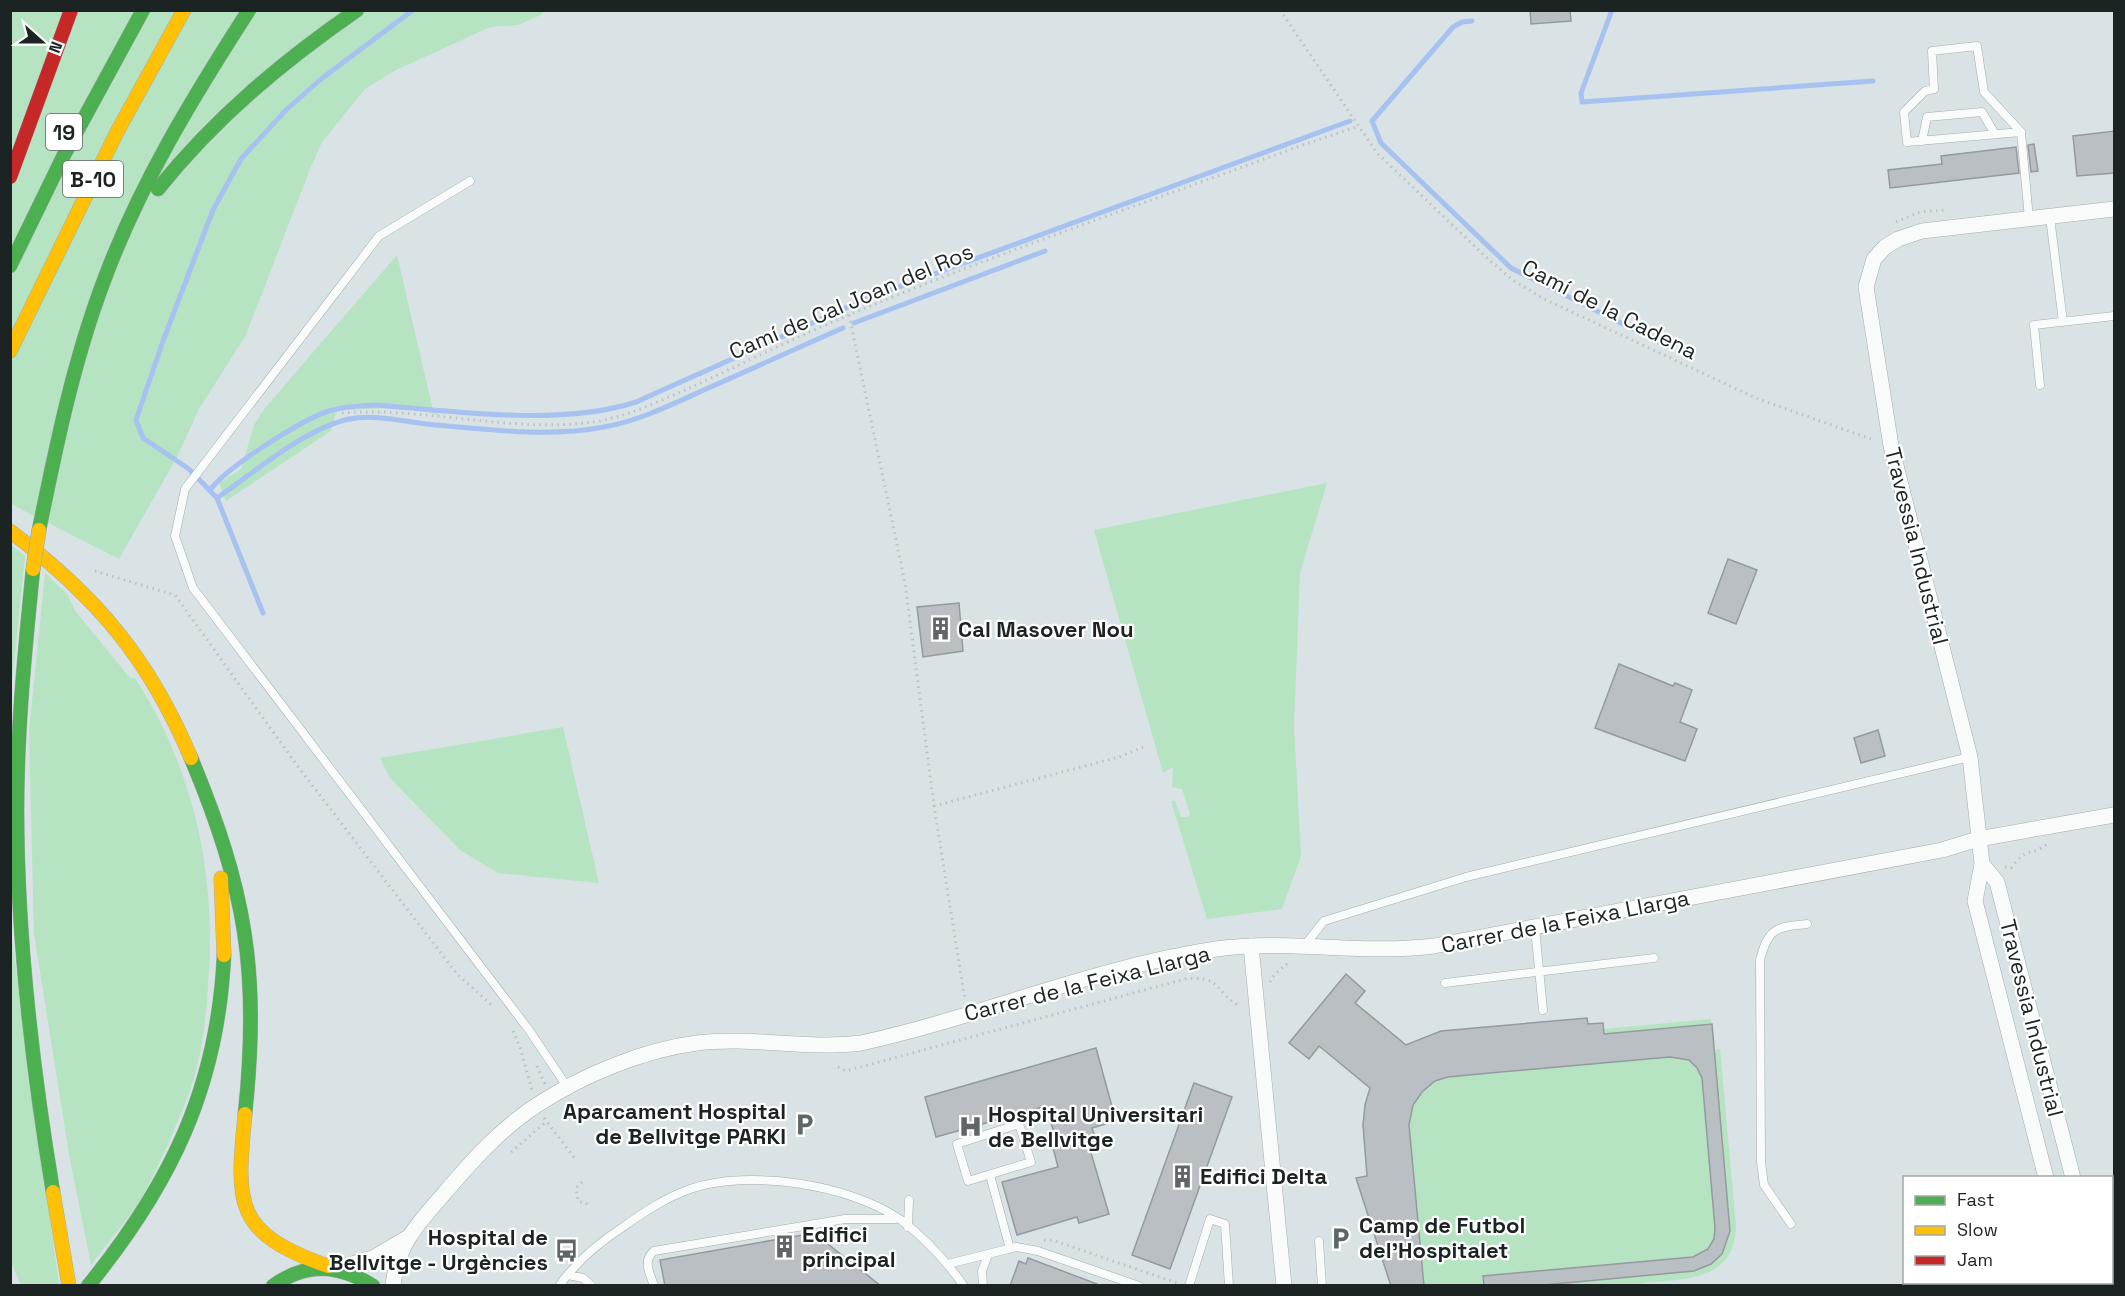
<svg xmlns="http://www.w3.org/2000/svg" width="2125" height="1296" font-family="'Space Grotesk',sans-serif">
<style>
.green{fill:#b6e4c3}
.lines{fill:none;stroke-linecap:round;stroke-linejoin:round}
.stream{stroke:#a7c2f1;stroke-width:5}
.building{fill:#b9bfc2;stroke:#949a9d;stroke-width:1.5}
.lane-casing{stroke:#a5acac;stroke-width:9}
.street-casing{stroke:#a5acac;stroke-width:16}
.fast-casing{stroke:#a5acac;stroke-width:15}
.slow-casing{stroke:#a5acac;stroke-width:15}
.jam-casing{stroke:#a5acac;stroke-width:15}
.path{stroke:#bec0c0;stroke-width:3;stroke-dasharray:1.5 4.5;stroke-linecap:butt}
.lane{stroke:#f9fbfb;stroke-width:8}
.street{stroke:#f9fbfb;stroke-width:15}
.fast{stroke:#4caf50;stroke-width:14}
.slow{stroke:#ffc107;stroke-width:14}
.jam{stroke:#c62828;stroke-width:14}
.slow-bridge-casing{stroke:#98a9a7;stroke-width:15;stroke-linecap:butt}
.slow-bridge{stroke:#ffc107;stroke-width:14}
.labels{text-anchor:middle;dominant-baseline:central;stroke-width:4.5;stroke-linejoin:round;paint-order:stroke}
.shield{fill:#fff;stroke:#606565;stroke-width:1.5}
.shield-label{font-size:21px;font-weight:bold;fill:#1c2323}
.street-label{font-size:22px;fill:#1c2323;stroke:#fff}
.poi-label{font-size:22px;font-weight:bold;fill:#1c2323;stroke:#fff;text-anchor:start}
</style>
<rect width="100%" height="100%" fill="#d9e2e4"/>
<path class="green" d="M 542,10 L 543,14 L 518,25 L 490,27 L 394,71 L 365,89 L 322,142 L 310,169 L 246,335 L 199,409 L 177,457 L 119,559 L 11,504 L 10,11 Z
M 397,255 L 432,406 L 440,416 L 415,407 L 339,410 L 335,415 L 331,431 L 226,501 L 219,483 L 241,469 L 254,425 L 265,408 Z
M 1327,483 L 1300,573 L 1294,726 L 1301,856 L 1282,909 L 1207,919 L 1171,801 L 1175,801 L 1181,817 L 1188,817 L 1190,814 L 1182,789 L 1172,787 L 1173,767 L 1163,773 L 1094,530 Z
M 11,545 L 25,556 L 11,692 Z
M 45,573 L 67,594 L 76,612 L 130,678 L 135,678 C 195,771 217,876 208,985 C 206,1022 201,1062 188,1096 C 176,1127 162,1159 147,1188 C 133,1215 109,1240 91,1265 L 70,1160 L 34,934 L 29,732 Z
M 563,727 L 599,883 L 498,873 L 460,850 L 390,778 L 380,758 Z
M 10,924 L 59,1285 L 21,1285 L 11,1262 Z
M 1346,974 L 1365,991 L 1356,1003 L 1406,1044 L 1441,1031 L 1587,1018 L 1588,1024 L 1603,1023 L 1604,1029 L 1711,1019 L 1714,1050 L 1720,1049 L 1736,1226 C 1735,1282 1684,1279 1643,1283 L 1643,1285 L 1391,1285 L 1356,1178 L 1367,1176 L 1363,1125 L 1370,1088 L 1320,1047 L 1309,1059 L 1289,1043 Z"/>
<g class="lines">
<path class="stream" d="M 1612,10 L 1581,93 L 1582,102 L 1873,81
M 1472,21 L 1462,22 L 1453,27 L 1372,121 L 1381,143 L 1511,268 L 1669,347
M 854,323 L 1045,251
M 210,490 C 227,467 301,420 329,411 C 344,406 359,406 375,405 C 456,411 559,427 636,402 L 866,299 L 1350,121
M 217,498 C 255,472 304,429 349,419 C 373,414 402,421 426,424 C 484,429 546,438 604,427 C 639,421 673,404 706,389 C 752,369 797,348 843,328
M 263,613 L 217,498 L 189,469 L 143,438 L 136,420 L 163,341 L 213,210 L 241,159 L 286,110 L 321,79 L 413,10"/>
</g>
<path class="building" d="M 1530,10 L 1570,10 L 1571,21 L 1531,24 Z
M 2115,131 L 2115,173 L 2077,176 L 2073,136 Z
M 2034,144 L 2038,171 L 2031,172 L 2028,145 Z
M 2016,147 L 2019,173 L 1890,188 L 1888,170 L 1942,164 L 1941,156 Z
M 1728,559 L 1757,570 L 1736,624 L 1708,613 Z
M 959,603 L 963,651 L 923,657 L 917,607 Z
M 1619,664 L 1673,686 L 1675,683 L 1692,690 L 1680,722 L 1697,729 L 1685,761 L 1595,728 Z
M 1878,730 L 1885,756 L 1861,763 L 1854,738 Z
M 1346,974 L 1365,991 L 1355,1003 L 1406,1045 L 1441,1031 L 1587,1018 L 1588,1024 L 1603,1023 L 1604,1034 L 1712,1024 L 1730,1231 L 1722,1254 L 1711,1264 L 1694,1271 L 1533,1286 L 1484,1286 L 1483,1276 L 1693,1257 L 1708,1249 L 1714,1239 L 1715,1228 L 1702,1078 L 1697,1068 L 1689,1060 L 1670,1057 L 1490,1073 L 1448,1077 L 1435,1081 L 1422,1092 L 1413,1105 L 1409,1125 L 1424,1286 L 1391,1286 L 1356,1178 L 1367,1176 L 1363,1125 L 1365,1105 L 1370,1088 L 1319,1046 L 1309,1059 L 1289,1043 Z
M 1096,1048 L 1116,1121 L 1092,1128 L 1094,1134 L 1086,1136 L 1109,1214 L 1079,1223 L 1077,1217 L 1017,1235 L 1002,1182 L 1058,1167 L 1052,1144 L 1057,1143 L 1046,1106 L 936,1137 L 925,1097 Z
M 1194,1083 L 1232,1097 L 1170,1269 L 1132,1255 Z
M 814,1233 L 881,1286 L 665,1286 L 660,1260 Z
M 1028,1258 L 1097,1284 L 1097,1286 L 1010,1286 L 1019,1261 L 1026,1264 Z"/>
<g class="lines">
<defs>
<path id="lane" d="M 2021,132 L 1984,92 L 1977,46 L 1932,51 L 1934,89 L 1925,91 L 1904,112 L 1907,142 L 2021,132 L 2029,219
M 1922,141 L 1927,117 L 1982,112 L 1995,134
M 470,181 L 379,236 L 185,489 L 175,536 L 193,588 L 529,1030 L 568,1088
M 2050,217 L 2063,322
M 2040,385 L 2034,325 L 2114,316
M 1535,928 L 1543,1010
M 1305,945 L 1324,921 L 1466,877 L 1970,757
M 1445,983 L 1654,958
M 1019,1124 L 1031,1162 L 968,1181 L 957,1144 Z
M 990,1175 L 1010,1249
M 1791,1224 L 1764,1185 L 1761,1162 L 1760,960 C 1768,929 1775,927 1807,924
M 908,1227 L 909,1200
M 1319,1241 L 1322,1286
M 948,1264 L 1016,1247 L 1038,1251 L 1139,1286
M 568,1275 L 583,1278 L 592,1286
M 559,1286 C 575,1263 600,1242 623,1227 C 644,1212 665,1198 690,1189 C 748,1169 850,1184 901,1220 C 925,1238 946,1261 964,1286
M 654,1286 C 650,1273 642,1261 654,1251 L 845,1219 L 895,1219
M 983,1286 L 982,1271 L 988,1255
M 1189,1286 L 1210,1219 L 1225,1224 L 1229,1286"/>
<path id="street" d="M 1982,864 L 1997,882 L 2073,1178
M 1251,946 L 1284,1286
M 2046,1178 L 1975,901 L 1982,864 L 1970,757 L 1891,446 L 1866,287 L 1874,259 L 1885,247 L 1898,239 L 1922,231 L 2114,209
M 338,1268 L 373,1258 L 407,1238
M 2074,1282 L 2075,1286
M 2103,1282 L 2104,1286
M 393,1286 C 397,1246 417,1224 442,1196 C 470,1163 500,1129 537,1105 C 583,1075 643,1050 697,1043 C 752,1036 806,1050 861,1043 C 980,1017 1095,967 1216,949 C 1289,939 1361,955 1434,946 L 1942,850 L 1978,839 L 2114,815"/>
<path id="fast" d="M 158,189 C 215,118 282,62 357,10
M 10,266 L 64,155 L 143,10
M 39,530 C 56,447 73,363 103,283 C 139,185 193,97 249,10
M 33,569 C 25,649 17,730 17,810 C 17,938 32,1066 53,1192
M 191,758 C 246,890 260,972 245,1114
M 88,1286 C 170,1185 218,1088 224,955
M 273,1286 C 306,1262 339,1264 373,1286"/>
<path id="slow" d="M 10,351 L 117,132 L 184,10
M 10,531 C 96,596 149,658 191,758
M 221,878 L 224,955
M 245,1114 C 236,1205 234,1233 328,1266
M 53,1192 L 69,1286"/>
<path id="jam" d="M 10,177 L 71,10"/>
</defs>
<use href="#lane" class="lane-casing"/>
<use href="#street" class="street-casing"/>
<use href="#fast" class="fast-casing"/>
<use href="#slow" class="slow-casing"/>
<use href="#jam" class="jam-casing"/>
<path class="path" d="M 1280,10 L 1377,153 L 1488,259 L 1513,280 L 1542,298 L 1758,399 L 1874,440
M 1896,222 L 1920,212 L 1947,210
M 849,315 L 905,583 L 934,806 L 965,1000
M 342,413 C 427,406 514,435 599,421 C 632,415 664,399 694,386 C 746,362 798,336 851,314 C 997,253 1148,202 1297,147 L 1359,126
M 95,571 L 175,595 L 299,768 L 457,974 L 494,1007
M 934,806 L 1119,757 L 1146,746
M 2005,867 L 2011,868 C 2028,845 2032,857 2048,843
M 1270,982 L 1274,975 L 1290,961
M 513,1031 L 520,1047 L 532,1090
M 537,1066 L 545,1084
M 838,1067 L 846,1071 L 1185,979 C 1224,975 1215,994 1240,1006
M 544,1118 L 576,1160
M 511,1152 L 546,1122
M 582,1182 L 576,1188 L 578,1201 L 588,1204
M 1044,1240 L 1052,1240 L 1177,1283"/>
<use href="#lane" class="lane"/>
<use href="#street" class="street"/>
<use href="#fast" class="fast"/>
<use href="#slow" class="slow"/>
<use href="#jam" class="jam"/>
<defs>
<path id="slow-bridge" d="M 33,569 L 39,530"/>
</defs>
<use href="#slow-bridge" class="slow-bridge-casing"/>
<use href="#slow-bridge" class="slow-bridge"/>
</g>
<defs>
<symbol id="building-bare" viewBox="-9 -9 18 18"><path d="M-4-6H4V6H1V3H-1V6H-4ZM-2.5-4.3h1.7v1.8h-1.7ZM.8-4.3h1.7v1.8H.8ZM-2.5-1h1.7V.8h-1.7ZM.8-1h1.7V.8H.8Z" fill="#5e6667" stroke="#fff" stroke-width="2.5" paint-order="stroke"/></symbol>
<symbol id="parking-bare" viewBox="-9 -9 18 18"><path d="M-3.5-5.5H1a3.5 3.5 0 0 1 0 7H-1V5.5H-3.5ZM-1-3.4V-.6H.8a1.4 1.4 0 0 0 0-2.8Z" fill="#5e6667" stroke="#fff" stroke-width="2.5" paint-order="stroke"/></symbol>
<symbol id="hospital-bare" viewBox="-9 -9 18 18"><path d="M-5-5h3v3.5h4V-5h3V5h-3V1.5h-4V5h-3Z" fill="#5e6667" stroke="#fff" stroke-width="2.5" paint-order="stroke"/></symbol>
<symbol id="bus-bare" viewBox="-9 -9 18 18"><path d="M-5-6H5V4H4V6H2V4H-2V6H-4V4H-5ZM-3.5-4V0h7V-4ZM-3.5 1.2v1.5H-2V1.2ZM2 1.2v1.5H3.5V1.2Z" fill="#5e6667" stroke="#fff" stroke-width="2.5" paint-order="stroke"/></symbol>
</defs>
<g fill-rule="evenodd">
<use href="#building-bare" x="924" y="612" width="33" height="33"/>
<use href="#parking-bare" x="788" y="1108" width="33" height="33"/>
<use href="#hospital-bare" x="954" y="1110" width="33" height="33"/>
<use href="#building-bare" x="1166" y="1160" width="33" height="33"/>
<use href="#parking-bare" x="1324" y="1222" width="33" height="33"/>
<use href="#building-bare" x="768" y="1230" width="33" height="33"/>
<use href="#bus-bare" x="550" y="1234" width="33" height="33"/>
</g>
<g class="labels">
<g class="shield">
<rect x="46" y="114" width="36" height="36" rx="4.5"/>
<rect x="63" y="161" width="60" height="36" rx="4.5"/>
</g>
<g class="shield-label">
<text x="64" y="132">19</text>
<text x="93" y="179">B-10</text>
</g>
<g class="street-label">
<text transform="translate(851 301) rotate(-23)">Camí de Cal Joan del Ros</text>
<text transform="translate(1610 309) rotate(27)">Camí de la Cadena</text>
<text transform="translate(1917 546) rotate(76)">Travessia Industrial</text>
<text transform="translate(1565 921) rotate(-11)">Carrer de la Feixa Llarga</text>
<text transform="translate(1087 983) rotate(-14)">Carrer de la Feixa Llarga</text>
<text transform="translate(2032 1018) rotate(76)">Travessia Industrial</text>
</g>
<g class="poi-label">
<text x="958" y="629">Cal Masover Nou</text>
<text x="786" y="1111" text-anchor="end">Aparcament Hospital<tspan x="786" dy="25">de Bellvitge PARKI</tspan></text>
<text x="988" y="1114">Hospital Universitari<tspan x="988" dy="25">de Bellvitge</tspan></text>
<text x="1200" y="1176">Edifici Delta</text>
<text x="1359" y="1225">Camp de Futbol<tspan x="1359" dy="25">del'Hospitalet</tspan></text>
<text x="802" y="1234">Edifici<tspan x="802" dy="25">principal</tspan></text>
<text x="548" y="1237" text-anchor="end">Hospital de<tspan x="548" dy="25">Bellvitge - Urgències</tspan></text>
</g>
</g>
<rect width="2125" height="1296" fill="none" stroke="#1c2323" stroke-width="24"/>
<rect x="1903" y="1176" width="210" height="108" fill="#ffffff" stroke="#a4a7a7" stroke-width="1.5"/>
<rect x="1915" y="1196" width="30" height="9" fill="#4caf50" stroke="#a4a7a7" stroke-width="1.5"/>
<text x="1957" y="1206" font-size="18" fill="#1c2323">Fast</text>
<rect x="1915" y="1226" width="30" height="9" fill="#ffc107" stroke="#a4a7a7" stroke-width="1.5"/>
<text x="1957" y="1236" font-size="18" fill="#1c2323">Slow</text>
<rect x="1915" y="1256" width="30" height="9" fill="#c62828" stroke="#a4a7a7" stroke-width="1.5"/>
<text x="1957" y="1266" font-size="18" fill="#1c2323">Jam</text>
<g transform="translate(42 42) rotate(111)" stroke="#ffffff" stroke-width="4.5" paint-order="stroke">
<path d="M0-4.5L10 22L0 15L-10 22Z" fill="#1c2323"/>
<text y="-9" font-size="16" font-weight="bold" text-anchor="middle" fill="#1c2323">N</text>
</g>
</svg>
